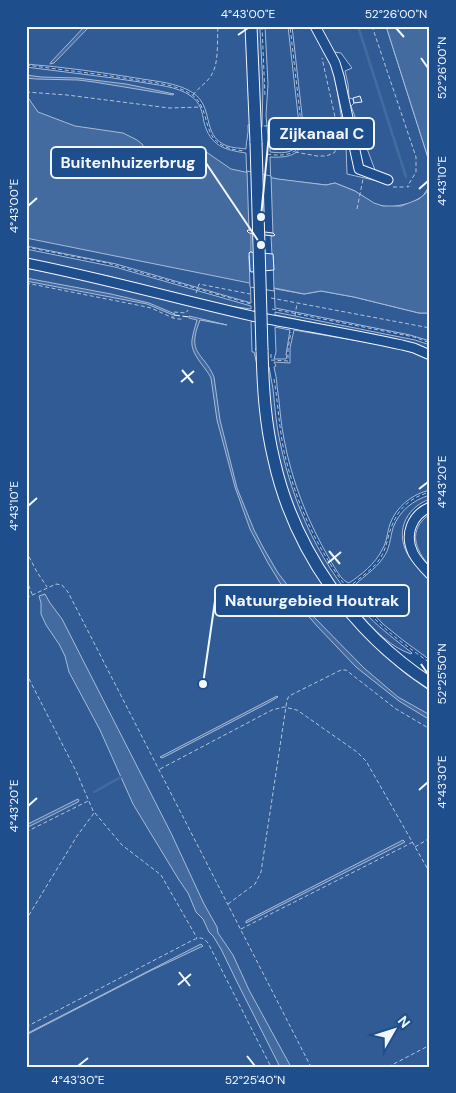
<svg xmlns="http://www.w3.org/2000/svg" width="456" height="1093" font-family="'DM Sans',sans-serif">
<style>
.green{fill:#305b95;stroke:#a8bbd7}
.water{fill:#446ba0;stroke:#a8bbd7}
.pier{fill:#1f4e8c;stroke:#a8bbd7}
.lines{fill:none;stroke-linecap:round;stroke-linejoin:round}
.stream{stroke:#446ba0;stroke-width:2.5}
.building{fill:#3563a3;stroke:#f2f6ff}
.minor-casing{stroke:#f2f6ff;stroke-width:11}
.major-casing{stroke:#f2f6ff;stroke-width:13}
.path{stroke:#b3c4dc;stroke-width:1;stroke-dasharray:4 2.5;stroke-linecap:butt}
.minor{stroke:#1f4e8c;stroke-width:9}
.major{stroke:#1f4e8c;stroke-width:11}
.major-bridge-casing{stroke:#f2f6ff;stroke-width:13;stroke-linecap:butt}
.path-bridge{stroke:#b3c4dc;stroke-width:1;stroke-dasharray:4 2.5;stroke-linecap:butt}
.major-bridge{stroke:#1f4e8c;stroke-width:11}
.hedge{stroke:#97c8a6;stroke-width:4;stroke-dasharray:2.5 4;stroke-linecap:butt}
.fence{stroke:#f2f6ff;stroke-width:1;stroke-dasharray:6 2.5;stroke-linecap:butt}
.ticks{fill:none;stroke:#f2f6ff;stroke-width:2}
.leader{fill:none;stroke:#f2f6ff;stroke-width:2}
.callout-dot{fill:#f2f6ff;stroke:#1f4e8c;stroke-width:2}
.callout{fill:#1f4e8c;stroke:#f2f6ff;stroke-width:2}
.callout-label{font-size:16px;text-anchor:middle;font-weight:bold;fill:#f2f6ff}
.neatline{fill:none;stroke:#f2f6ff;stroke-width:2}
.ticks-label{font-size:12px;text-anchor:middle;fill:#f2f6ff}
</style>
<rect width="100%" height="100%" fill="#1f4e8c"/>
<path class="green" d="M 26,26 L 246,26 L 250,124 L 248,125 C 249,134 246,140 246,149 C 240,148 233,148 227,146 C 199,135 217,104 188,90 C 172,82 153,81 136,78 C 99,72 63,67 26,64 Z
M 256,26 L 260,26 L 260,30 L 263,85 L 262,127 L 261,127 Z
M 265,26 L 288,26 L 300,133 C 299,153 287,154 270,152 L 270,143 L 268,137 L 266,115 L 268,84 Z
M 292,26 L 313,26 L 328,57 L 333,70 L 336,83 L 346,146 L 347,174 L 391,184 L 392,177 L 375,170 L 351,106 L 354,103 L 353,99 L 349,98 L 348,84 L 345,71 L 352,68 L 341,53 L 334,52 L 332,50 L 319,26 L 386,26 L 430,164 L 430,185 L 423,196 L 411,203 L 391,207 L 383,206 L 374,204 L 355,191 L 335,183 L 326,185 L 274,179 L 276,289 L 304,294 L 321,291 L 354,297 L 419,313 L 430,313 L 430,341 L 410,335 L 275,308 L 270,157 C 290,158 303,155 304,133 Z
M 26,67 C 64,72 102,76 140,82 C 156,85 177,86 191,96 C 201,103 202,112 204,122 C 210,146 225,150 246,153 L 251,303 L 116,264 L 26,246 Z
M 26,249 L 115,267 L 251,306 L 251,309 L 222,305 L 108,276 L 26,259 Z
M 26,268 L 102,283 L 251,320 L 252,352 L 254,352 L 258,369 L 267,451 L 338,605 L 363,635 L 386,657 L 406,674 L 430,691 L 430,1067 L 26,1067 Z
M 275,312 L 415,340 L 430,345 L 430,351 L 404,341 L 275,315 Z
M 275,327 L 290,330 L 286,355 L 287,355 L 286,359 L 274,359 L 276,352 Z
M 294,330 L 394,347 L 414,353 L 430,360 L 430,490 C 412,494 396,507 390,524 C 387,533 387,542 382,550 C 375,564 361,575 349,583 C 341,581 335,567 330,560 C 308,522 292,482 284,439 C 280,421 280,403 277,386 C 277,379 275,373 274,367 L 276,366 L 274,362 L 290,363 L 290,348 Z
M 268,367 L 269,367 C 270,374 272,382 273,389 C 275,407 276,425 280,442 C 293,506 322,569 368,616 C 382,630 397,641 412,653 L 411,654 C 392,648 374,630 361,615 C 320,571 288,509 277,450 C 271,423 269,395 268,367 Z
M 430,495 L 430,499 C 404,508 394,535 410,558 C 415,564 428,577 430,582 C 431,588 430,596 430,602 C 430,621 430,640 430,660 L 404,641 L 383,624 L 354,593 L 352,590 L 352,588 C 362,577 375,570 383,558 C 390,549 390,538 393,528 C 399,511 413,500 430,495 Z
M 430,514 L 430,567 C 415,549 407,530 430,514 Z"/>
<path class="water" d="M 85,26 L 90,26 L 54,63 L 50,64 L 51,62 Z
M 386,26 L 430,26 L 430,164 Z
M 26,75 L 41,77 L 77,78 L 126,84 L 174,94 L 173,95 L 94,82 L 78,80 L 36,79 L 26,78 Z
M 26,98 L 29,99 L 38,112 L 75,126 L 123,133 L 137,140 L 142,144 L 147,151 L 152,153 L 162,153 L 189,157 L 192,155 L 196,148 L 199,147 L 231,169 L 278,179 L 326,185 L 335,183 L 355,191 L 374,203 L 383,206 L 401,206 L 419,199 L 426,193 L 430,185 L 430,313 L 419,313 L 354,297 L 321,291 L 304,294 L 26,238 Z
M 26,278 L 111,294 L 149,303 L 175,314 L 173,315 L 147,304 L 26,281 Z
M 189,316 L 227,325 L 200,320 C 186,355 203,351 214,377 L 220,420 L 237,488 L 254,530 L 264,549 L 278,573 L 295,595 L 308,611 L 364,668 L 398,697 L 430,715 L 430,720 L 399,701 L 356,667 L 317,626 L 282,586 L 268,563 L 250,529 L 235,487 L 217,420 L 211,378 C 205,366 190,354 192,340 C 193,333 195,327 197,320 L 189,318 Z
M 45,594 L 50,603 L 62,619 L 171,833 L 204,904 L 217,927 L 218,933 L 233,955 L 249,990 L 291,1067 L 280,1067 L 237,982 L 221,949 L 213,936 L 209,932 L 203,919 L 196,912 L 188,893 L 179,880 L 133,804 L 100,730 L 69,672 L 65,656 L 59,644 L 46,625 L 41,614 L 41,603 L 39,596 Z
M 277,696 L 278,697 L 266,704 L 168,755 L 162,758 L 160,757 Z
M 78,799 L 79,800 L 78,802 L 26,828 L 26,825 Z
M 403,840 L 405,842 L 246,923 L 246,921 Z
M 201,944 L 203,946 L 150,971 L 26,1035 L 26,1034 Z"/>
<path class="pier" d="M 247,171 L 271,176 L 273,235 L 271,235 L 272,255 L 273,256 L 274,291 L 250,287 L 249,256 L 251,256 L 251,232 L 249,231 Z"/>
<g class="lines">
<path class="stream" d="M 358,26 L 406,177
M 94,792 L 121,777"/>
</g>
<path class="building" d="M 360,96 L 362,102 L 354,103 L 353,98 Z
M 248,230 L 273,233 L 275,235 L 273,236 L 249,233 L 247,231 Z
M 250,252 L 273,254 L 274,270 L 251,272 L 250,270 L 249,253 Z"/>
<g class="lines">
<defs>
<path id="minor" d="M 315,26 L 335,63 L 339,76 L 359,169 L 388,180
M 26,263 C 102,278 177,299 252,316 C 302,326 352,334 402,345 L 414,348 L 430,355
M 430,507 C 412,515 404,534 413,553 C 417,561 424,568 430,574"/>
<path id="major" d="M 251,26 L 256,143
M 262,350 C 263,387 265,423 274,460 C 294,550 352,632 430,683"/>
</defs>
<use href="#minor" class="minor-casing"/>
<use href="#major" class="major-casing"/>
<path class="path" d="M 262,26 L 265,96
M 372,26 L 416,157 L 416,172 L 407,187 L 412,186
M 26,65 C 63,70 100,74 137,80 C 155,83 174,84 189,93 C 213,106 199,137 226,147 C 232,150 239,150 245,151
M 26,92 L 67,95 L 169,108 L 202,107
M 193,95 C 199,87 208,82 212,74 C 219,63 217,39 218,26
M 264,126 L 300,123
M 295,152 L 317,156 L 326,156 L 334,153 L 338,146 L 339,139 L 335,117 L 322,58
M 267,154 C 286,157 302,155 302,132 L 290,26
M 393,187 L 406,187
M 357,209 L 363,179
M 26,247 L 107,263 L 251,304
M 26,283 L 142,306 L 151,308 L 173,318
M 196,293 L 199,284 L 250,294
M 271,298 L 430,328
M 272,309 L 414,337 L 430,343
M 174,312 L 186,313 L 188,310
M 173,316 L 173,318 L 178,319 L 184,319
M 295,316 L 297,303
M 271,360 L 288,361 L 288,349 L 291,332
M 274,379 C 278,403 279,427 284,451 C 298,514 329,575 376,620 C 392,636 411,649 430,663
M 26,551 L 37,572 L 47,587
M 26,579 L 32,594
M 348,588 C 358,579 371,571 379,560 C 384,553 386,546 388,538 C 394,514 405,499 430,492
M 26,598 L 56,584 L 62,585 L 68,592 L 311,1067
M 26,673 L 76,771 L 94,813 L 77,836 L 26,920
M 160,769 L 272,710 L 284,707 L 297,710 L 357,752 L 366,761 L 430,873
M 95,813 L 122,845 L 161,875 L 197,938
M 26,832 L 88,801
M 415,847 L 430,838
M 228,904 L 255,884 L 261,872 L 287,700 L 289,696 L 341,670 L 346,670 L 396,709 L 430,729
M 241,929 L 413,842
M 26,1027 L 193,940 C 200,937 203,937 208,943 L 271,1067
M 388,1067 L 430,1045"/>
<use href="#minor" class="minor"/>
<use href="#major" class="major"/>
<defs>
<path id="major-bridge" d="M 256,143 L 262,350"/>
</defs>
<use href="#major-bridge" class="major-bridge-casing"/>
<path class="path-bridge" d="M 271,354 L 271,360"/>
<use href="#major-bridge" class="major-bridge"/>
<path class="hedge" d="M 328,26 L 329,27"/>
<path class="fence" d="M 174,315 L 189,317"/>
</g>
<path class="ticks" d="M 396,28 L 404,37M 238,35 L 248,28M 421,58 L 428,68M 419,189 L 428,181M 28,206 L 37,198M 182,370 L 193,383M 181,382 L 194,371M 419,489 L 428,482M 28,506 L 37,498M 329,551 L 340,564M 328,563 L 341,552M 421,664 L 428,674M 419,790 L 428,782M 28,806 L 37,798M 179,972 L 190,986M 178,985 L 191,974M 247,1056 L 255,1066M 78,1066 L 88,1058"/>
<path class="leader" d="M261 217L269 134M261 245L206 163M203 684L215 601"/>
<g class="callout-dot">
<circle cx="261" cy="217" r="5"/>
<circle cx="261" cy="245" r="5"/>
<circle cx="203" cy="684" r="5"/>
</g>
<g class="callout">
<rect x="269" y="118" width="105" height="31" rx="5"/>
<rect x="51" y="147" width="155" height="31" rx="5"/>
<rect x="215" y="585" width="194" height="31" rx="5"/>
</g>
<g class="callout-label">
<text x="322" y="139">Zijkanaal C</text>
<text x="128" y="168">Buitenhuizerbrug</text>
<text x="312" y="606">Natuurgebied Houtrak</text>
</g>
<rect width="456" height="1093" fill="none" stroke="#1f4e8c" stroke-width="55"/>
<g transform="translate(394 1030) rotate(51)" stroke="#1f4e8c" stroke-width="4" paint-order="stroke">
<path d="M0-4L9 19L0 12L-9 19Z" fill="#f2f6ff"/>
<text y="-8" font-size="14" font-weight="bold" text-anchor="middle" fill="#f2f6ff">N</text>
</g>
<rect x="28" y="28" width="400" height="1038" class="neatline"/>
<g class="ticks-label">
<text x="248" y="18">4°43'00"E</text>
<text x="396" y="18">52°26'00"N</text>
<text transform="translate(442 68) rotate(-90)" y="4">52°26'00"N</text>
<text transform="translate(442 181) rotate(-90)" y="4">4°43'10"E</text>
<text transform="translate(14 206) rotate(-90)" y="4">4°43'00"E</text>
<text transform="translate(442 482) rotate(-90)" y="4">4°43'20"E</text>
<text transform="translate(14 506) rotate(-90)" y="4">4°43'10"E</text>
<text transform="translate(442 674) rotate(-90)" y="4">52°25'50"N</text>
<text transform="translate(442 782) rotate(-90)" y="4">4°43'30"E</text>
<text transform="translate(14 806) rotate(-90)" y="4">4°43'20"E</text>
<text x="78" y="1084">4°43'30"E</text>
<text x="255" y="1084">52°25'40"N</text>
</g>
</svg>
